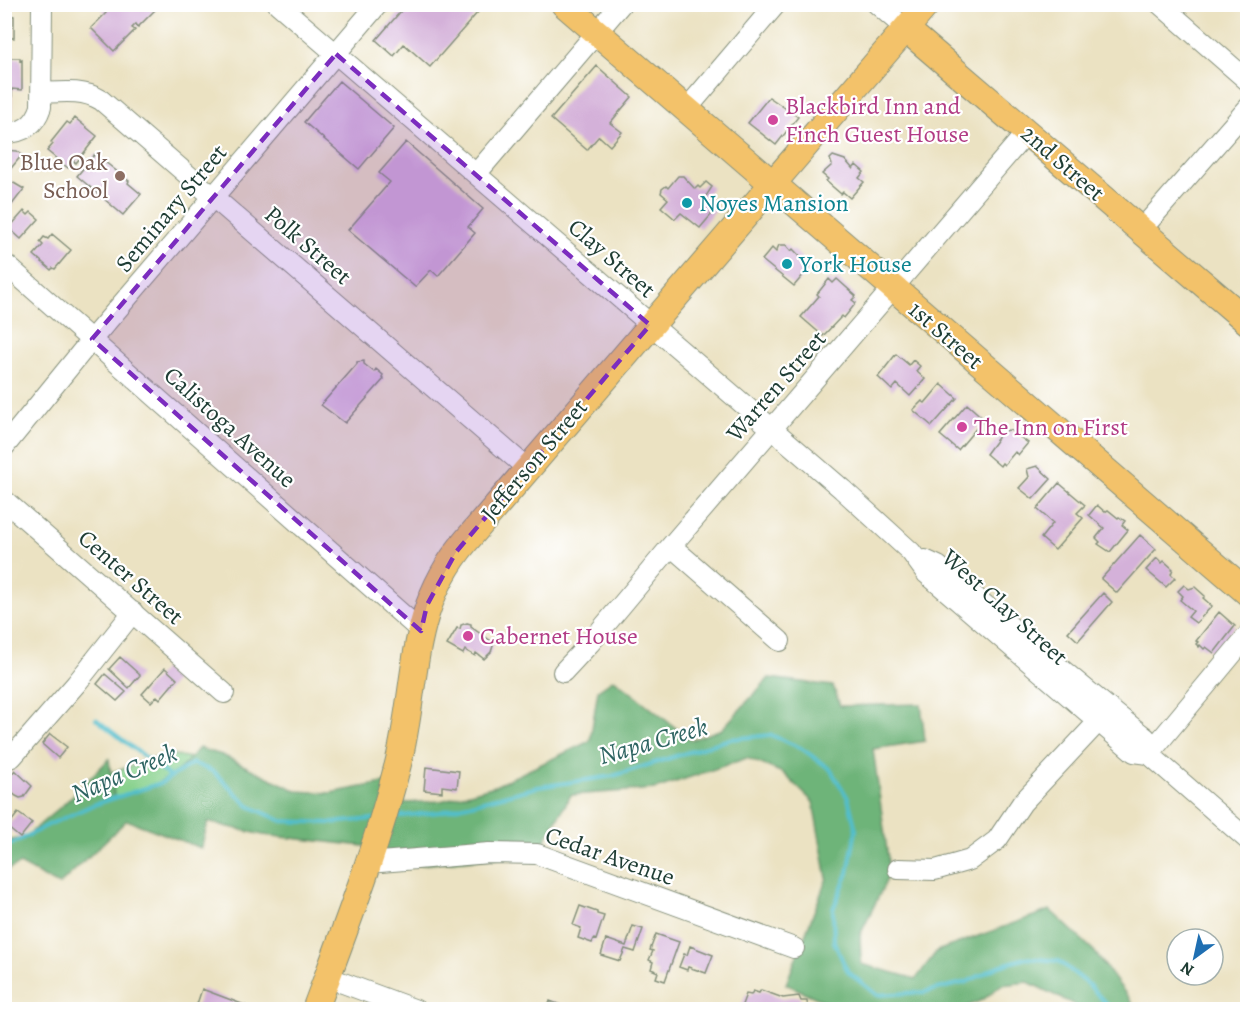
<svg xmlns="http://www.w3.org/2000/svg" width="1252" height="1014" font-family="Alegreya,serif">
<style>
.green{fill:#89d28e;stroke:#548861;stroke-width:1.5}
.forest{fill:#6eb479;stroke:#467856;stroke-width:1.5}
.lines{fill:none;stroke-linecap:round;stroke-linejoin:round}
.stream{stroke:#51becc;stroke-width:4}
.building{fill:#d4b1d9}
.minor-casing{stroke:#85907b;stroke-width:22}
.major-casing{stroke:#85907b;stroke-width:28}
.minor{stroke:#fff;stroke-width:20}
.major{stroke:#f3c26a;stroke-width:26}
.marked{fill:#7b2cbf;fill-opacity:0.2;stroke:#7b2cbf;stroke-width:4.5;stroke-dasharray:12 8;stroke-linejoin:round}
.hotel-dot{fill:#d1479c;stroke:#fff;stroke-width:2}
.education-dot{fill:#8d6e63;stroke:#fff;stroke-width:2}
.culture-dot{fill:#0f9aa8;stroke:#fff;stroke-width:2}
.labels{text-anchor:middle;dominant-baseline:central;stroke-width:4.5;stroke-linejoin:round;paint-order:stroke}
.hotel-label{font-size:24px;fill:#b23c85;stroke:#fff;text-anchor:start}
.education-label{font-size:24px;fill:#785e54;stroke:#fff;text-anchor:end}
.street-label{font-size:24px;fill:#1f3d34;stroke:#fff}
.culture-label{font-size:24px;fill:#0d838f;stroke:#fff;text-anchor:start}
.water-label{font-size:26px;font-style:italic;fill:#2e6462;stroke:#fff}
</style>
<rect width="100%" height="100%" fill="#fff"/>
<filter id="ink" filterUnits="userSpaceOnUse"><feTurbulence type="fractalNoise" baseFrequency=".0167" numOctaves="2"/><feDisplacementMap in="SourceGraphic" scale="12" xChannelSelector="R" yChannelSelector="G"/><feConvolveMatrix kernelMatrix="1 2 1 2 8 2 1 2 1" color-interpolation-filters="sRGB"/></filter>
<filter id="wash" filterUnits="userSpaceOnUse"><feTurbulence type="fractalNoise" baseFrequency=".008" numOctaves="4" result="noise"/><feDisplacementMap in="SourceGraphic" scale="24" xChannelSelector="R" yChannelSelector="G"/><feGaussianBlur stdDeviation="1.35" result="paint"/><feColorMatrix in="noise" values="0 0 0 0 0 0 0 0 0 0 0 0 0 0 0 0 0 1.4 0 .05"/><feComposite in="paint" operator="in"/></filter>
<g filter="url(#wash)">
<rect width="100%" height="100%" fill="#ebe2c2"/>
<path class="green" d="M 169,754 L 191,758 C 170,782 143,789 114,798 L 112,772 Z"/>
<path class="forest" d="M 769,678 L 833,686 L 840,706 L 921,704 L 925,741 L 873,749 L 890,873 L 860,935 L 861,964 L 916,979 L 937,951 L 1050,910 L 1094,951 L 1137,1009 L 1077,1009 L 1075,1005 L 1028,982 L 1001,985 L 984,999 L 961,1009 L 841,1009 L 786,984 L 827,878 L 813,802 L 783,773 L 747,758 L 655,789 L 571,795 L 537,854 L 366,870 L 373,847 L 263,835 L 208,822 L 201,848 L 127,820 L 59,885 L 20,864 L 5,871 L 5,841 L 24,838 L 64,804 L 109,759 L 114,798 L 161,783 L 180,770 L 199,748 L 222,755 L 297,791 L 330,793 L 394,781 L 387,804 L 441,801 L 495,786 L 590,741 L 598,690 L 614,679 L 691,740 L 722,729 Z"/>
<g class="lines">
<path class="stream" d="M 96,719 L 170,777
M 392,817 L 440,812 L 538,787 L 613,776 L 730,739 L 771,735 L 801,748 L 830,769 L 848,798 L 856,830 L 848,873 L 833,909 L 834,942 L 848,972 L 877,995 L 925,992 L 967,982 L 999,966 L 1026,958 L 1059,961 L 1088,984 L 1112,1010
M 4,848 L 48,825 L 93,805 L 161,783 L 193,763 L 214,772 L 249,806 L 282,821 L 330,823 L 373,819"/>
</g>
<g id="blocks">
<path class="building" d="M 97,4 L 156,4 L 156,9 L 138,27 L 136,24 L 132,28 L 135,30 L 114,51 L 91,28 L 106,13 Z
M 407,4 L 485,4 L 430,67 L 404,44 L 394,56 L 376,40 Z
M 6,15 L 14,16 L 14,38 L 4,38 Z
M 4,58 L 20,58 L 20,61 L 22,60 L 22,90 L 12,89 L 12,114 L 4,114 Z
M 597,66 L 632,97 L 610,123 L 622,132 L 610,146 L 599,136 L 587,150 L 551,119 Z
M 339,81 L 394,128 L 359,169 L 304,122 Z
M 769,97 L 798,117 L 776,145 L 748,123 Z
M 75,118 L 97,136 L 76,163 L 74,161 L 68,168 L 47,151 L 53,144 L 51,142 L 67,122 L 70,124 Z
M 406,142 L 483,209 L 468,227 L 475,233 L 438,276 L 431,270 L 415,287 L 348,230 L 390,182 L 379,173 Z
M 4,150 L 17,151 L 22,155 L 7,173 L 4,171 Z
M 95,154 L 129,181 L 128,183 L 141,194 L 123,215 L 77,176 Z
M 833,156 L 845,160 L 853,169 L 856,165 L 864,172 L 859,178 L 864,182 L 850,198 L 843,192 L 841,194 L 826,181 L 828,179 L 822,174 L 832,165 L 830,159 Z
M 678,176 L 683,176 L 695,189 L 698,186 L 700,188 L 706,182 L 712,187 L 704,199 L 716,209 L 700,228 L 681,213 L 675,219 L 661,207 L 668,199 L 661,193 L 662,189 L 666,186 L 668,188 Z
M 12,182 L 24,189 L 4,215 L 4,191 Z
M 24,211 L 28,215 L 31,212 L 39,219 L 21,239 L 9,228 Z
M 52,234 L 71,250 L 55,269 L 53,268 L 51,270 L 34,255 L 43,245 L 40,242 L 44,237 L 48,239 Z
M 779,245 L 786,245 L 791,251 L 793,249 L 810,267 L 794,286 L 762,260 L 772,248 L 776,252 Z
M 829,279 L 833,283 L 837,279 L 856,296 L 852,300 L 856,303 L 844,318 L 842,316 L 823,336 L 801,317 L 819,296 L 817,294 Z
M 896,354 L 909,365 L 913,360 L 920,366 L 916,371 L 925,379 L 910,396 L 897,384 L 892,390 L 878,377 Z
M 364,361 L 364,364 L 374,372 L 376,369 L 383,375 L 382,377 L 384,379 L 345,423 L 321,405 L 357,364 L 357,362 Z
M 941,384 L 957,398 L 932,426 L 913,410 L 922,401 L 925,403 Z
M 967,404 L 984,419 L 958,450 L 940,435 Z
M 1010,430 L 1028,443 L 1018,455 L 1015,452 L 1004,465 L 1002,463 L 1000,466 L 986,454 L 1003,431 Z
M 1037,466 L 1051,479 L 1033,499 L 1019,488 L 1029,477 L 1027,469 Z
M 1059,483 L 1085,505 L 1077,513 L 1083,518 L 1055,550 L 1041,538 L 1053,523 L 1037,509 Z
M 1097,505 L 1105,512 L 1108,510 L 1118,518 L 1119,517 L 1125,521 L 1122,525 L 1128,530 L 1110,552 L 1098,544 L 1100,542 L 1096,538 L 1104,528 L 1089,515 Z
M 1140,535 L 1156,549 L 1117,593 L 1101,579 Z
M 1157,558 L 1162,563 L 1164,561 L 1173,569 L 1171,574 L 1175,578 L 1166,587 L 1146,570 Z
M 1184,585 L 1189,589 L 1195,587 L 1205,596 L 1203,598 L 1212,606 L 1196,623 L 1188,617 L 1193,611 L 1180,600 L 1183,596 L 1178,591 Z
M 1103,593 L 1112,602 L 1078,641 L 1068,632 Z
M 1219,612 L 1235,626 L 1214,653 L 1206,647 L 1204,649 L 1200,645 L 1199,647 L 1196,644 L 1198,642 L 1196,641 Z
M 467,623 L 471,624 L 471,627 L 494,643 L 491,652 L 484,659 L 476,653 L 475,656 L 465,650 L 463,654 L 447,645 L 457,628 L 460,629 L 461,625 Z
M 120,657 L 140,675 L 129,688 L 109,669 Z
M 165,668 L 177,679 L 160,699 L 157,696 L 151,702 L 142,694 Z
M 105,674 L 126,692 L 117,701 L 97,684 Z
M 50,734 L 67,747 L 58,758 L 42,744 Z
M 426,767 L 459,771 L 457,788 L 442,786 L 442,792 L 424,790 Z
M 15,770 L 32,786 L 24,797 L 20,798 L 16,796 L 4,786 L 7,779 L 6,777 L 8,774 L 10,776 Z
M 18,813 L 32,823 L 20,838 L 7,827 Z
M 580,906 L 597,912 L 597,914 L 604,916 L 596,940 L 594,939 L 592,943 L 578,938 L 581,928 L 573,925 Z
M 633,926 L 643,929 L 635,952 L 625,949 L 620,961 L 601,955 L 606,939 L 626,946 Z
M 656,934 L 679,942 L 665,981 L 656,978 L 658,972 L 651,969 L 653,962 L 649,960 L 653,951 L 650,950 Z
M 690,946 L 713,955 L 706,973 L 688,967 L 687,970 L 679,967 L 684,954 L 687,955 Z
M 202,989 L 247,1006 L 245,1010 L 195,1010 Z
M 761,990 L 783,998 L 799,996 L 801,1001 L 807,1001 L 808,1010 L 740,1010 L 746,994 L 751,995 L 753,991 L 759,993 Z
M 550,1001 L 566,1007 L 565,1010 L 547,1010 Z"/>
</g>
</g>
<g filter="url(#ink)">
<use href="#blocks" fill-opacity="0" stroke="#85907b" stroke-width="1.5"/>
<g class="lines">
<defs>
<path id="minor" d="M 278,4 L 842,489 L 911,552 L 927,574 L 1134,752 L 1149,754 L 1248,840
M 877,4 L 906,29
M 1160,4 L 1248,81
M 42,93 C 62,92 83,89 101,100 L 528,469
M 685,111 L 776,4
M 4,133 C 24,133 35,125 41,107 L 42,4
M 476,174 L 621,4
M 1141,230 L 1248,108
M 4,263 L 421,631
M 4,447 L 92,339 L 378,4
M 4,500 L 224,693
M 671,546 L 780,641
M 925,560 L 938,566 C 1007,623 1075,682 1146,738 L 1149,754
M 563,672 L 590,643 L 671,546 L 1027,132
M 1149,754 L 1248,635
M 4,760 L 12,757 L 76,684 L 133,612
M 368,863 L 489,853 L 537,854 L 794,948
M 898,869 L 935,870 L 970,860 L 997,840 L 1022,803 L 1098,722
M 327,977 L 416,1010"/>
<path id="major" d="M 564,4 L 1248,593
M 906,29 L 1248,322
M 315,1010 C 345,929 377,847 398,764 C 419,681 407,611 466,541 L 927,4"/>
</defs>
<use href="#minor" class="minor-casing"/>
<use href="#major" class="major-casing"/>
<use href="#minor" class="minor"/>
<use href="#major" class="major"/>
</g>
</g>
<path class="marked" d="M 336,54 L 650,325 L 456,552 L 427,605 L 421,631 L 92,339 Z"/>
<g class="hotel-dot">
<circle cx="773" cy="120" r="6"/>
<circle cx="962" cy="427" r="6"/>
<circle cx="468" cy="636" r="6"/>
</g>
<circle class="education-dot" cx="120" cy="176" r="6"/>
<g class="culture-dot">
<circle cx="687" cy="203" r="6"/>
<circle cx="787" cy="264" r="6"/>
</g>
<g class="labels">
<g class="hotel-label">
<text x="785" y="106">Blackbird Inn and<tspan x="785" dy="28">Finch Guest House</tspan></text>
<text x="974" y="427">The Inn on First</text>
<text x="480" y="636">Cabernet House</text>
</g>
<g class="education-label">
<text x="108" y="162">Blue Oak<tspan x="108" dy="28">School</tspan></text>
</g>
<g class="street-label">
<text transform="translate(1063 163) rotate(41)">2nd Street</text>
<text transform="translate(171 208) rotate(-50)">Seminary Street</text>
<text transform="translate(308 245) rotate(41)">Polk Street</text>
<text transform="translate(612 258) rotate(41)">Clay Street</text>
<text transform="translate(946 335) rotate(41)">1st Street</text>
<text transform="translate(776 386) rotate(-49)">Warren Street</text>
<text transform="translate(230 427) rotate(42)">Calistoga Avenue</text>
<text transform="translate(534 460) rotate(-50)">Jefferson Street</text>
<text transform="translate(131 577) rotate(41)">Center Street</text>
<text transform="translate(1005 607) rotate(42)">West Clay Street</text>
<text transform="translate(610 856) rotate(19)">Cedar Avenue</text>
</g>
<g class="culture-label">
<text x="699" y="203">Noyes Mansion</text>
<text x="799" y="264">York House</text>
</g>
<g class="water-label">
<text transform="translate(653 741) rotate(-16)">Napa Creek</text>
<text transform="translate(124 773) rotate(-23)">Napa Creek</text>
</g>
</g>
<rect width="1252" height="1014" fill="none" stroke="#fff" stroke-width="24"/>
<g transform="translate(1195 957) rotate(213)"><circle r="28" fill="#ffffff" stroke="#a5b1ae" stroke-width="1.5"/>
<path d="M0-4.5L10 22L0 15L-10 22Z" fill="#1f6fb2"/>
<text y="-9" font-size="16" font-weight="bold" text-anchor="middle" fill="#1f3d34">N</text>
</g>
</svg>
